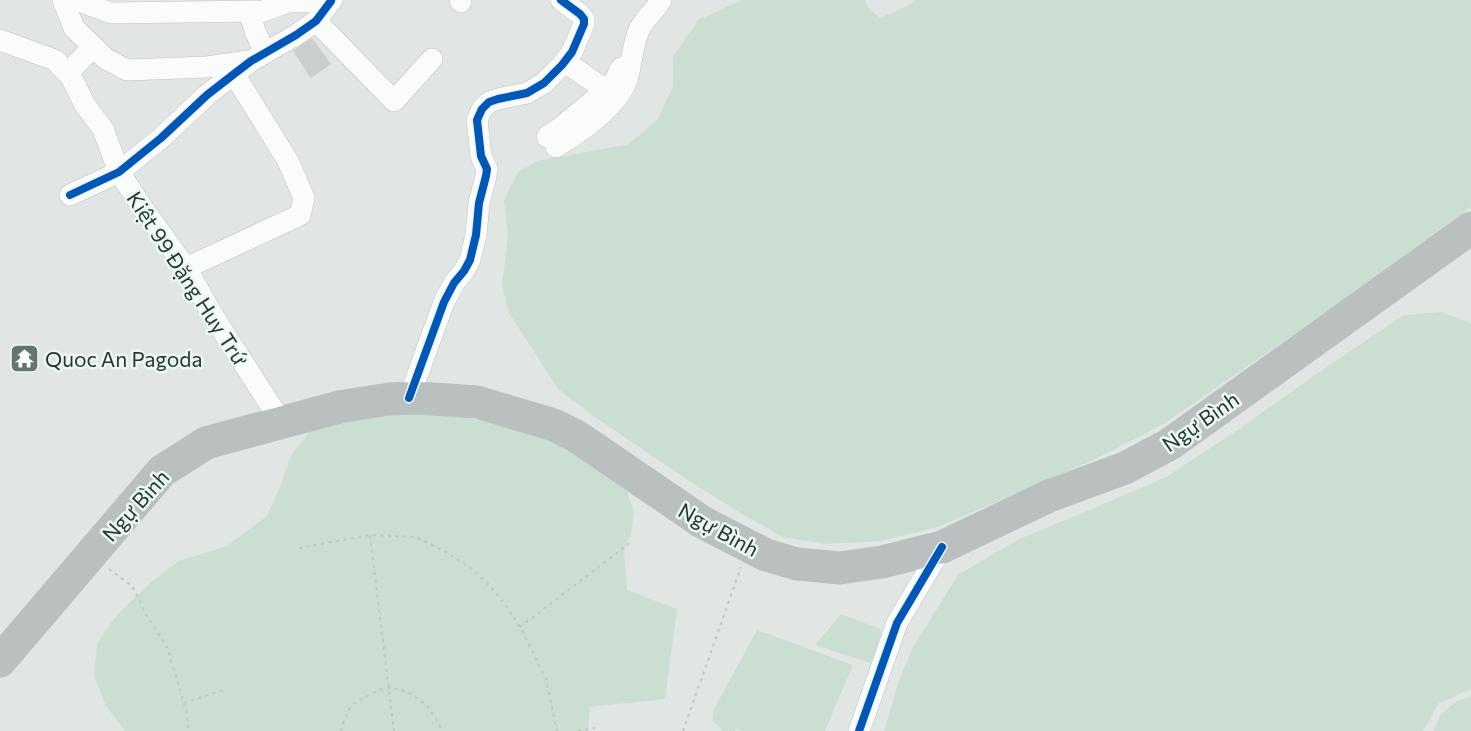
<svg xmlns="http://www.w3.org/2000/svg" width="1471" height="731" font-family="Commissioner,sans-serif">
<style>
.green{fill:#cadfd2}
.building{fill:#cacfcd;stroke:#cacfcd;stroke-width:1.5}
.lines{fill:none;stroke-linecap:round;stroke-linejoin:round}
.minor-casing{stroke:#bec3c1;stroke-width:22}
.highway-casing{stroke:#bcc3c1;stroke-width:33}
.path{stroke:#bfc6c5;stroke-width:2;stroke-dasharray:3 4.5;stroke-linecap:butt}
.minor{stroke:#fafbfb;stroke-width:21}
.highway{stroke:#b9c0bf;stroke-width:32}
.cycleway-casing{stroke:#eef6f3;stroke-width:11}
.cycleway{stroke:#0057b8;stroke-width:8}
.labels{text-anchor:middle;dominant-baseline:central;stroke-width:5;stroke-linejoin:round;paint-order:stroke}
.street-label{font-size:21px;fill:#213833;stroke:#eef6f3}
.poi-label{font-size:21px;fill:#213833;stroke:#eef6f3;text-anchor:start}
</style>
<rect width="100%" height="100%" fill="#e1e6e4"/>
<path class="green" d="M 742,0 L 866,0 L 866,6 L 880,18 L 909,5 L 916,0 L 1471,0 L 1471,207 L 1325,313 L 1162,425 L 1091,461 L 938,527 L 881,541 L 825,544 L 783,537 L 742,514 L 688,480 L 592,415 L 558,389 L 509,313 L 502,285 L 508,236 L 504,200 L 518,172 L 538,161 L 629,144 L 658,119 L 673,86 L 673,57 L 698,20 Z
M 1441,312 L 1471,323 L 1471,689 L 1439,703 L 1423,731 L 884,731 L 899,680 L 913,647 L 958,575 L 1017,540 L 1087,511 L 1166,477 L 1239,429 L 1312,377 L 1404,315 Z
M 416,413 L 461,416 L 513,428 L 554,442 L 594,465 L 626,489 L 634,512 L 631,534 L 624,551 L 627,590 L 677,609 L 665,699 L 590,707 L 588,731 L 125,731 L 106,706 L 94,676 L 97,644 L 115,617 L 151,582 L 179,561 L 227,546 L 267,516 L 280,487 L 291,455 L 310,431 L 337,422 L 370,416 Z
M 841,614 L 880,629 C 884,640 876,654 870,663 L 815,645 Z
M 757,630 L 853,665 L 825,731 L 741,731 L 737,728 L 735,731 L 723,731 L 712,721 L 714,709 Z
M 1471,696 L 1471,731 L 1433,731 L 1441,714 L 1457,701 Z"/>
<path class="building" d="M 312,39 L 330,64 L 311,77 L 294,51 Z"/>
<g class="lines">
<defs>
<path id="minor" d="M 63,0 L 74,28 L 106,59 L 127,70 L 207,67 L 249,61
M 76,0 L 111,13 L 263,11 L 288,2 L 331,1 L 332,0
M 460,0 L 461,2
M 249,11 L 255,31 L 265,53
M 316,21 L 394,101 L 432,59
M 0,40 L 55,60 L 71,77 L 85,105 L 103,129 L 119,172 L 144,210 L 186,268 L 215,319 L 282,423
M 565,62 L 606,90 L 615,81 L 621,68
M 68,73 L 93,47
M 547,137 L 560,128 L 606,90 L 610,92
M 556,147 C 579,133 618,106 627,80 C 632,64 632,46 639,30 C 644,19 655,11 661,0
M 70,195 L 119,172 L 161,138 L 207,95 L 234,74 L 251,61 L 296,35 L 316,21 L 331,1
M 186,268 L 300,215 L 304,198 L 288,161 L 234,74
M 409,398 L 444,302 L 454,283 L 464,271 L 470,260 L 476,235 L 479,203 L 486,176 L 487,169 L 481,156 L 477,120 L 482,109 L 489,102 L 498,99 L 527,93 L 544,83 L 562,65 L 572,52 L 584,24 L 584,19 L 580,14 L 561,0
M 859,731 L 897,623 L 942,547"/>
<path id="highway" d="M 0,661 L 162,471 L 206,443 L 339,407 L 389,399 L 419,398 L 477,402 L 554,425 L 576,436 L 702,522 L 766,555 L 797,564 L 840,568 L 882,562 L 942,547 L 1049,496 L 1125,468 L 1170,444 L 1471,228"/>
</defs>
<use href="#minor" class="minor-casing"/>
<use href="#highway" class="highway-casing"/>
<path class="path" d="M 370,535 L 394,731
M 299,548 L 370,535 L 416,537 L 446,552 L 472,569 L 490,586 L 505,604 L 520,627 L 546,679 L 557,731
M 109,569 L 132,586 L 147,616 L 167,647 L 187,713 L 188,731
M 520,627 L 630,543
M 184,703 L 223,690
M 341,731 C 343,723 347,712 352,705 C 355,702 360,700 364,698 C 371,694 382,687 390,688 C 414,689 434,710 442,731
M 578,731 L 595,728
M 683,731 L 741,567"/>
<use href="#minor" class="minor"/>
<use href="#highway" class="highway"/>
<defs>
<path id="cycleway" d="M 70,195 L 119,172 L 161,138 L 207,95 L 234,74 L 251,61 L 296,35 L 316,21 L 331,1
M 409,398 L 444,302 L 454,283 L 464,271 L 470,260 L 476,235 L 479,203 L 486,176 L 487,169 L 481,156 L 477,120 L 482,109 L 489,102 L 498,99 L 527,93 L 544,83 L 562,65 L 572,52 L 584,24 L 584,19 L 580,14 L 561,0
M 859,731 L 897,623 L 942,547"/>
</defs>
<use href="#cycleway" class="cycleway-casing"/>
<use href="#cycleway" class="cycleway"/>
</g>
<defs>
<symbol id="temple-square" viewBox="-11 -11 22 22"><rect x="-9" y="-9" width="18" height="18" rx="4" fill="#647571" stroke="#eef6f3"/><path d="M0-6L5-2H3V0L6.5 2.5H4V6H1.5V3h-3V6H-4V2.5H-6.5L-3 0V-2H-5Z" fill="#fff"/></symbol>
</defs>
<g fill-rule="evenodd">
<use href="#temple-square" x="8" y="342" width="33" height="33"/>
</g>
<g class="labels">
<g class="street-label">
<text transform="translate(188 278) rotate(57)">Kiệt 99 Đặng Huy Trứ</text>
<text transform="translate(1200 421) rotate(-35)">Ngự Bình</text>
<text transform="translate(135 505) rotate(-48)">Ngự Bình</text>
<text transform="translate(719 529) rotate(29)">Ngự Bình</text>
</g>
<g class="poi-label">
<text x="45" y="358">Quoc An Pagoda</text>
</g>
</g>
</svg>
